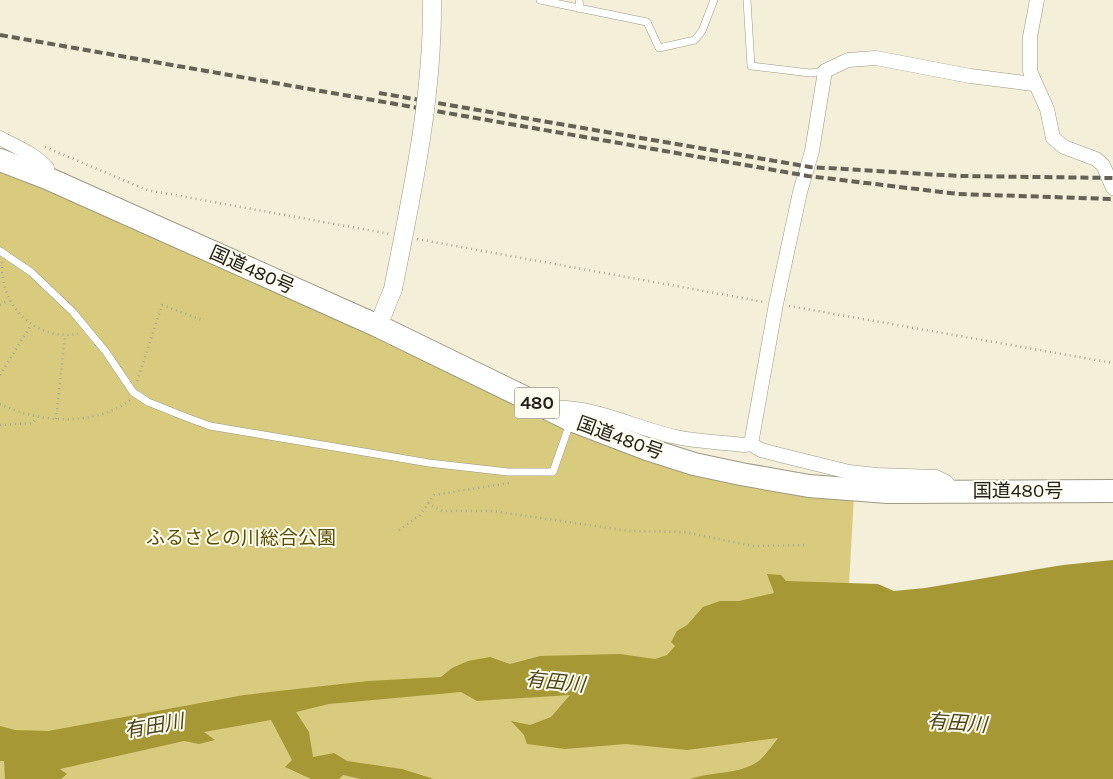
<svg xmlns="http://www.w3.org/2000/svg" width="1113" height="779" font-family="Karla,'Noto Sans JP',sans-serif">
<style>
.green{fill:#d8cb7d}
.water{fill:#a79836}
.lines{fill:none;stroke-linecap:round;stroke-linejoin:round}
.service-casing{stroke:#9c9983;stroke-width:8}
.minor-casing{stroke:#9c9983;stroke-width:15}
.tertiary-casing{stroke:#9c9983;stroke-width:19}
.trunk-casing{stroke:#9c9983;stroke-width:24}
.path{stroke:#aba896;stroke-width:2.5;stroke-dasharray:1 4;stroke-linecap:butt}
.service{stroke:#fff;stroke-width:7}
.minor{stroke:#fff;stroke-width:14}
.tertiary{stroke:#fff;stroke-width:18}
.trunk{stroke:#fff;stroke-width:22}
.rail{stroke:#656255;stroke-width:4;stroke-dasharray:8 4;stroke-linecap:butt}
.tertiary-bridge-casing{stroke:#9c9983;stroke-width:19;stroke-linecap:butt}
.tertiary-bridge{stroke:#fff;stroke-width:18}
.labels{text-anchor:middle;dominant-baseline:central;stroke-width:4;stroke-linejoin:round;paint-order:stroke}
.shield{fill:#fefcee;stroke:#656359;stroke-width:1}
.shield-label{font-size:18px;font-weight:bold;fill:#232119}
.street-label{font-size:19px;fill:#232119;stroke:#fefcee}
.park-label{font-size:19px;fill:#594e00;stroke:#fefcee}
.water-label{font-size:20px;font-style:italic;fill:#4c451d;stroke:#fefcee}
</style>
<rect width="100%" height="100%" fill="#f3efd8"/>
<path class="green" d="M 0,166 L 555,419 L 854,496 L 838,779 L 0,779 Z"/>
<path class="water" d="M 1113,560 L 1113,779 L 690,779 C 712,771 743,775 761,759 C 767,753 773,745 778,738 L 687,750 L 626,744 L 565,749 L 527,744 L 524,735 L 511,721 L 530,725 L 551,717 L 570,695 L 477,701 L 461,692 L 329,704 L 296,712 L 309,732 L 313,757 L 334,753 L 347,761 L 402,769 L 434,779 L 361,779 L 343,775 L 339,779 L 311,779 L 285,767 L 292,760 L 271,720 L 204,732 L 215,740 L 199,744 L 184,741 L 60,769 L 67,774 L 61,779 L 5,779 L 4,761 L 0,761 L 0,726 L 15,730 L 48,731 L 244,695 L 368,681 L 441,677 L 452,668 L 468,661 L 490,657 L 510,664 L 540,656 L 620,654 L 655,659 L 667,655 L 675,646 L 671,642 L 677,631 L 687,625 L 703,607 L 720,601 L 739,601 L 774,593 L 767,574 L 781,575 L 786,581 L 878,584 L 894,591 L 925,588 L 1063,565 Z"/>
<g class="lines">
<defs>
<path id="service" d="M 540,0 L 647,22 L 659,48 L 695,40 L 702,31 L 714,0
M 579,0 L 580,9
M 747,0 L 751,66 L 810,73 L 825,71
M 0,251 L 31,272 L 73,312 L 106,352 L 133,392 L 148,402 L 183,416 L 210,426 L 222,428 L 429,463 L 508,472 L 553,472 L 570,423"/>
<path id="minor" d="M 1037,0 L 1030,37 L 1030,71 L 1047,109 L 1053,138 L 1064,147 L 1096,159 L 1103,165 L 1113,188
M 0,138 C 16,147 35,154 47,168 L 47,178
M 553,408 C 591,405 638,429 676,437 C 698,442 722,442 744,445 L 751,444 L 776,304 L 800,192 L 812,151 L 825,71 L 848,60 L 876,58 L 970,76 L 1034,84
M 751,444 L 761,450 L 780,455 L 849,472 L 877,475 L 936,477 L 946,482 L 955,492"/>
<path id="tertiary" d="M 378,326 L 393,289"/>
<path id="trunk" d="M 0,160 L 47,178 L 378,326 L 571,420 L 647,449 L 694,464 L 741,474 L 809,486 L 888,492 L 1113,491"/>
</defs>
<use href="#service" class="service-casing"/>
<use href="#minor" class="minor-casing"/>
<use href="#tertiary" class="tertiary-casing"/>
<use href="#trunk" class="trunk-casing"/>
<path class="path" d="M 45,147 L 147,190 L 390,234
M 417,239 L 764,302
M 2,262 C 0,297 22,327 55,334 C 63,335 70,336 78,334
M 0,305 L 9,300
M 789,306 L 1113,363
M 0,375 L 31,325
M 137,381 L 162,305 L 202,320
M 0,404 C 39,423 94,427 130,400
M 56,419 L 65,336
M 0,425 L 33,423 L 37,417
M 428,503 L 442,511 L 492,511 L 630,531 L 684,532 L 753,546 L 805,545
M 399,530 L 420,515 L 434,495 L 509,483"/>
<use href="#service" class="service"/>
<use href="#minor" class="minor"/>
<use href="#tertiary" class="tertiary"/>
<use href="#trunk" class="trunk"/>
<path class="rail" d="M 0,35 L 808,176 L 958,194 L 1113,199
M 379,93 L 810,167 L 959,176 L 1113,178"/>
<defs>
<path id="tertiary-bridge" d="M 393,289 C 412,193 433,98 432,0"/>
</defs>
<use href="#tertiary-bridge" class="tertiary-bridge-casing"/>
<use href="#tertiary-bridge" class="tertiary-bridge"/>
</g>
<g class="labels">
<rect class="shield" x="514.5" y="387.5" width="45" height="31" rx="4"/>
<g class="shield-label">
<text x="537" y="403">480</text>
</g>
<g class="street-label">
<text transform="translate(252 270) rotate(24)">国道480号</text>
<text transform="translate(620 438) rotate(20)">国道480号</text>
<text x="1018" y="491">国道480号</text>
</g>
<g class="park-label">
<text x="241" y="538">ふるさとの川総合公園</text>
</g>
<g class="water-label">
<text transform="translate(555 682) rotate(6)">有田川</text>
<text transform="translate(957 723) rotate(4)">有田川</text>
<text transform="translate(154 726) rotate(-10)">有田川</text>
</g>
</g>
</svg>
